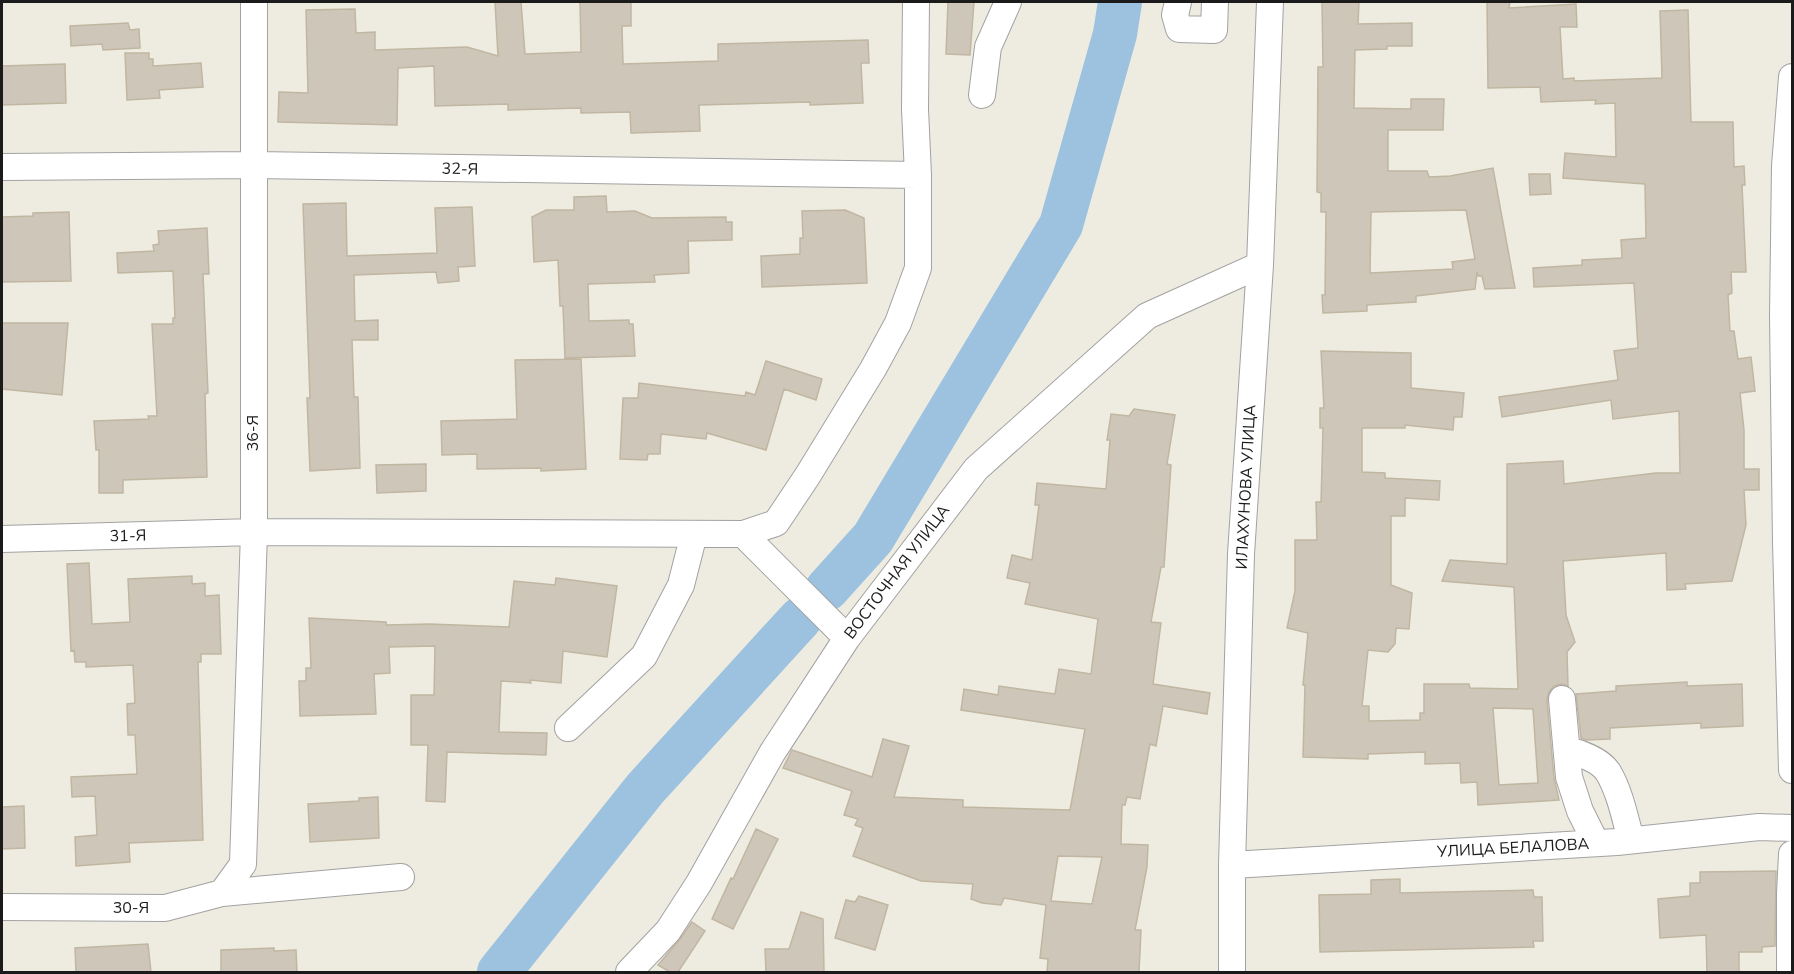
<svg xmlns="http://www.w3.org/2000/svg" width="1794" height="974" font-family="'Nunito Sans',sans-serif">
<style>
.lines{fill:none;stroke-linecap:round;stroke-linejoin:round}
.river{stroke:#9cc2df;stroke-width:44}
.building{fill:#cec6b9;stroke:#c0b6a1;stroke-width:1.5;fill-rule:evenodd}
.minor-casing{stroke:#a2a2a2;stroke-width:28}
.minor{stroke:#fff;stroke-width:26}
.labels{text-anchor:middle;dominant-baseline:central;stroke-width:6;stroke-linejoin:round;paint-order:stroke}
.street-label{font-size:16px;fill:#1b1b1b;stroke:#fff}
</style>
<rect width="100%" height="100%" fill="#eeece0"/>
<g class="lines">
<path class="river" d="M 827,589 L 873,538 L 1061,225 L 1115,34 L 1120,2
M 499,972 L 645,789 L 800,619"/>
</g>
<path class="building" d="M 495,2 L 521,2 L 525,54 L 581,52 L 580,2 L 631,2 L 631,26 L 622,26 L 623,64 L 718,61 L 718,44 L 868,40 L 869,63 L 861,63 L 863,103 L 810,105 L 810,102 L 699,105 L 700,131 L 631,133 L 630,112 L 581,113 L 581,108 L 508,110 L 508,104 L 435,106 L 434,66 L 398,68 L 397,125 L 278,122 L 279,92 L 308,93 L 306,10 L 355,9 L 356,33 L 375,32 L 375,50 L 467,47 L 498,56 Z
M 948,2 L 974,2 L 970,55 L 946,54 Z
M 1322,2 L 1359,2 L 1358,24 L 1412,23 L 1412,46 L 1387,46 L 1387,49 L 1355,50 L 1354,108 L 1411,109 L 1411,99 L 1444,99 L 1443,130 L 1388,130 L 1388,171 L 1427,171 L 1429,177 L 1450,176 L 1493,168 L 1515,288 L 1485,289 L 1482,276 L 1478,276 L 1477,272 L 1475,289 L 1416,296 L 1416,302 L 1367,305 L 1367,311 L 1323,313 L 1322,295 L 1325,295 L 1326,212 L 1321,212 L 1321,193 L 1317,192 L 1318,67 L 1323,67 ZM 1466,210 L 1475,259 L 1452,262 L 1453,269 L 1370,273 L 1371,212 Z
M 1487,2 L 1510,2 L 1509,8 L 1576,4 L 1577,27 L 1560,27 L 1563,79 L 1574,78 L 1574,81 L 1662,78 L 1660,11 L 1688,10 L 1691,122 L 1733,122 L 1734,167 L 1744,166 L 1745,185 L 1742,185 L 1746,272 L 1731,272 L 1732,293 L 1728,295 L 1730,331 L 1734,331 L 1738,359 L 1751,357 L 1755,391 L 1740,393 L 1744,430 L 1744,469 L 1759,469 L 1759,490 L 1744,490 L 1746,525 L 1732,581 L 1685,584 L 1686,589 L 1667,590 L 1666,553 L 1563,561 L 1566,615 L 1575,642 L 1567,652 L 1568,686 L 1561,684 L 1554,686 L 1549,692 L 1547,700 L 1554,778 L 1559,800 L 1478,805 L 1477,782 L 1461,783 L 1460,763 L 1425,764 L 1425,752 L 1368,754 L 1368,759 L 1303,757 L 1305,685 L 1303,685 L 1308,633 L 1287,628 L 1295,591 L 1295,540 L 1317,540 L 1316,502 L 1321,502 L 1323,428 L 1320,428 L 1320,408 L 1324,408 L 1321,351 L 1411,353 L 1411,388 L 1464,393 L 1462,417 L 1454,417 L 1453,430 L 1405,425 L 1405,428 L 1362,428 L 1362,472 L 1385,473 L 1385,478 L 1440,481 L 1439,500 L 1405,498 L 1405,516 L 1391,516 L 1391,585 L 1412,593 L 1409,629 L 1396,628 L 1395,644 L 1388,652 L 1368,650 L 1362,706 L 1369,706 L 1369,721 L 1420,720 L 1420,713 L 1424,713 L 1424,684 L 1469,684 L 1470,688 L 1518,689 L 1514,587 L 1442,581 L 1450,560 L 1507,564 L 1507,464 L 1563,461 L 1564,484 L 1656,473 L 1680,473 L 1679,411 L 1613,419 L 1611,400 L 1502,417 L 1499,397 L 1618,380 L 1614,351 L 1638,348 L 1634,283 L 1534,287 L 1533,268 L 1582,265 L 1582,260 L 1622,258 L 1621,240 L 1646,238 L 1645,184 L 1563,178 L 1565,153 L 1616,157 L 1615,103 L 1595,104 L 1596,100 L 1541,102 L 1540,87 L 1488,88 ZM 1493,708 L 1533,709 L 1538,783 L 1499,785 Z
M 128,23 L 130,30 L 139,29 L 140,48 L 103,50 L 102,44 L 71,46 L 70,26 Z
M 125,53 L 149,53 L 149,59 L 153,59 L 153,66 L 201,63 L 203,87 L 159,90 L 160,98 L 127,100 Z
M 65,64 L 66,103 L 2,105 L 2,66 Z
M 1529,174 L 1550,174 L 1551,194 L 1530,195 Z
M 606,196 L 607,212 L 635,211 L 652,218 L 726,217 L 726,222 L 732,222 L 732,240 L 688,241 L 689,273 L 654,275 L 655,282 L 588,284 L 589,321 L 629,320 L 629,324 L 633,324 L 635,356 L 565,358 L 563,306 L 560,306 L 558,260 L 534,262 L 532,217 L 546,210 L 574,210 L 574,197 Z
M 346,203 L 347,256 L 437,253 L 435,208 L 472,207 L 475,266 L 458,267 L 459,281 L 438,283 L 436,272 L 354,275 L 355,321 L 378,320 L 378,340 L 352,340 L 354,397 L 358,397 L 360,468 L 310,471 L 307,398 L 310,398 L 303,204 Z
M 845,210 L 864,218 L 867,283 L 762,287 L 761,256 L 800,254 L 800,238 L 803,238 L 802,211 Z
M 69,212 L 71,281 L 2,282 L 2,217 L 33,216 L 33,213 Z
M 207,228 L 209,274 L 203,274 L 208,393 L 205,394 L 207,477 L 123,480 L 123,493 L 99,493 L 99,450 L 96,450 L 94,421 L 149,419 L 148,416 L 157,416 L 152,324 L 173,324 L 173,318 L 175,318 L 173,271 L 118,273 L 117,253 L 154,251 L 153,245 L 159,244 L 158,231 Z
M 2,323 L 68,323 L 62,395 L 2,389 Z
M 581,359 L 586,469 L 541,471 L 541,468 L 477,469 L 477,454 L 442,455 L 441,421 L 517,419 L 515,360 Z
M 766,361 L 822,379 L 816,400 L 784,389 L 766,450 L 707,433 L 706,439 L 661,434 L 660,454 L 648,454 L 647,460 L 620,459 L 623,398 L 638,398 L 639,383 L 745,396 L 746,392 L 755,395 Z
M 1134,409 L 1175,415 L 1167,464 L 1171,465 L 1164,567 L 1161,567 L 1151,622 L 1161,623 L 1153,684 L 1210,693 L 1207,714 L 1163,706 L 1156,746 L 1150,744 L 1140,799 L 1127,797 L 1125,805 L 1122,805 L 1121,844 L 1148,845 L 1147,867 L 1135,930 L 1141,930 L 1139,972 L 1047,972 L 1048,959 L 1040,958 L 1046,905 L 1004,898 L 1001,905 L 982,903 L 971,899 L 973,884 L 921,881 L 853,856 L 863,828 L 855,825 L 858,819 L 844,815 L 852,791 L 783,768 L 792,750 L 872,777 L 883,739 L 909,746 L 894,797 L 963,800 L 963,807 L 1070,810 L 1085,729 L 961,710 L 964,689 L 998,695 L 999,686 L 1055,694 L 1059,669 L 1091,674 L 1098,619 L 1025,604 L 1030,583 L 1007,578 L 1012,555 L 1032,560 L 1039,505 L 1035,505 L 1037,483 L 1106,489 L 1110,440 L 1107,440 L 1111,414 L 1129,416 ZM 1058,856 L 1102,857 L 1092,904 L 1051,901 Z
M 426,464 L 426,491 L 377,493 L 376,465 Z
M 89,563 L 92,624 L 130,622 L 128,579 L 192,576 L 192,584 L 205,583 L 205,596 L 219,595 L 221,654 L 201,654 L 201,662 L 198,662 L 203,840 L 129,843 L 130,862 L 76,866 L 75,837 L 97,835 L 95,796 L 72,797 L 71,777 L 137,774 L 135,735 L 128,735 L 127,704 L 135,703 L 133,665 L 86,667 L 86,662 L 75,662 L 74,650 L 71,651 L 67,564 Z
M 556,578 L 617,586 L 607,657 L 563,651 L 561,683 L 530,680 L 531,683 L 501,681 L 499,732 L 547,733 L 546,755 L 447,752 L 445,802 L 426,801 L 428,745 L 411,745 L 411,695 L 434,695 L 435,646 L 389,647 L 390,673 L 374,674 L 376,714 L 300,716 L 299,681 L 306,681 L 306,668 L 311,668 L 309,618 L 386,622 L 386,625 L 430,624 L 509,627 L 514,581 L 555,585 Z
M 1687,682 L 1687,686 L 1742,684 L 1743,726 L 1701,728 L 1701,723 L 1610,728 L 1610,739 L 1586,740 L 1581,738 L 1576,694 L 1616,691 L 1616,686 Z
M 378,797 L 379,838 L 310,842 L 308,804 L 359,801 L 359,798 Z
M 24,806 L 25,848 L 2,849 L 2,807 Z
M 756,829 L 778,839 L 733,929 L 712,919 L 731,878 L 733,879 Z
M 1776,871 L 1775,946 L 1762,947 L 1762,952 L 1739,952 L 1739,972 L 1707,972 L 1706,935 L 1660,938 L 1658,899 L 1690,896 L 1690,883 L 1700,883 L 1700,872 Z
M 1400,879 L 1400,893 L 1533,890 L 1534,897 L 1542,897 L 1543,941 L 1533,941 L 1534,947 L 1320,952 L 1319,895 L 1371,894 L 1371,880 Z
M 859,896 L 888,905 L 875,950 L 835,938 L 846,900 L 855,902 Z
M 801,912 L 823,919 L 824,972 L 766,972 L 765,949 L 789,949 Z
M 692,922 L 705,931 L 678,972 L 670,972 L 658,965 L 680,939 Z
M 148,944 L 151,972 L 76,972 L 75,948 Z
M 274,948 L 274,951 L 296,950 L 297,972 L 221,972 L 221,950 Z"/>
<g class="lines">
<defs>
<path id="minor" d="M 1178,2 L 1175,15 L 1179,29 L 1214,30 L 1215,2
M 1792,77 L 1785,166 L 1783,316 L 1786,542 L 1792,770
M 982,95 L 988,47 L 1008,2
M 2,167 L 252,165 L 918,175
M 743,534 L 847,638
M 2,539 L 254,532 L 743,534 L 776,523 L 808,475 L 873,369 L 898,323 L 918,268 L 918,175 L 915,109 L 916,2
M 1562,699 L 1569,777 L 1580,811 L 1596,843
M 568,728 L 644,656 L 681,585 L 694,534
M 1567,750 C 1580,753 1600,760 1608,772 C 1620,792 1625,818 1631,840
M 243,864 L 254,532 L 254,2
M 1232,865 L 1617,842 L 1759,827 L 1792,828
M 222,893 L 401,877
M 2,907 L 165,908 L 222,893 L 243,864
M 629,972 L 668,931 L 699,883 L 772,753 L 847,638 L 976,469 L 1147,316 L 1260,265
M 1232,972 L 1232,865 L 1241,554 L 1260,265 L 1270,2
M 1790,972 L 1790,894 L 1792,854"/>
</defs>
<use href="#minor" class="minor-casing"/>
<use href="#minor" class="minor"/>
</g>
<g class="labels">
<g class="street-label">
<text transform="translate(460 169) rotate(1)">32-Я</text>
<text transform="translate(253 433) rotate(-90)">36-Я</text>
<text transform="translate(1246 487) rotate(-87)">ИЛАХУНОВА УЛИЦА</text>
<text transform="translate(128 536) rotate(-1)">31-Я</text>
<text transform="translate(897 572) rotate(-53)">ВОСТОЧНАЯ УЛИЦА</text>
<text transform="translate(1513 848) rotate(-3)">УЛИЦА БЕЛАЛОВА</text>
<text x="131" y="908">30-Я</text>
</g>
</g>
<rect width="1794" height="974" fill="none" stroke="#1b1b1b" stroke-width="6"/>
</svg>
